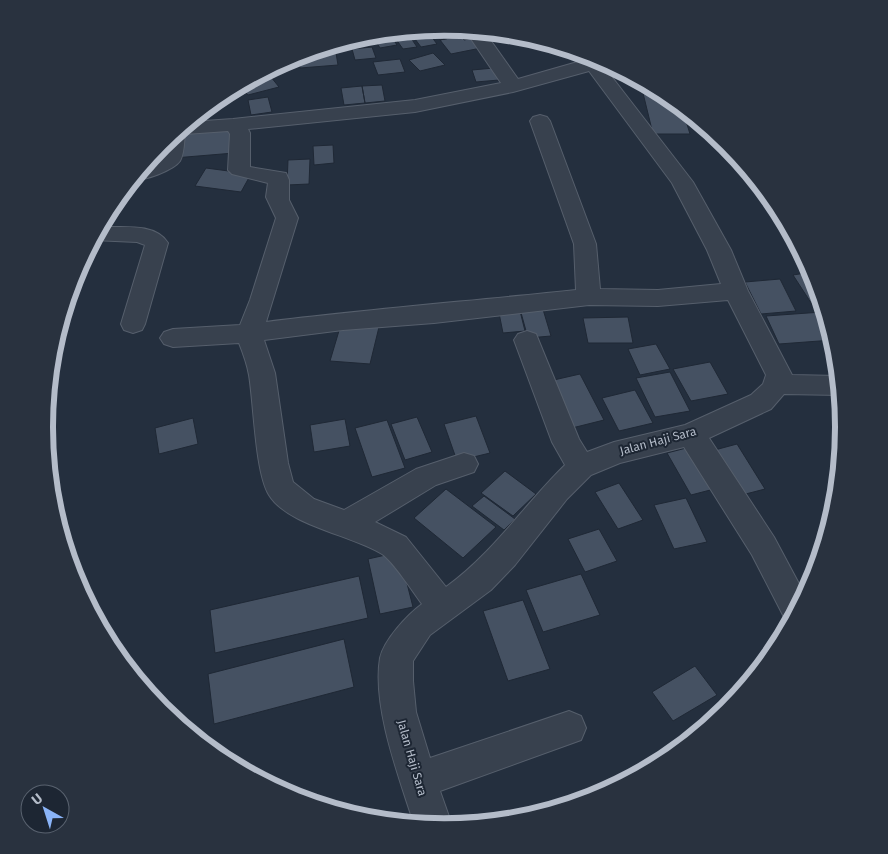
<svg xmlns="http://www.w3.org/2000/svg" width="888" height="854" font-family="'Fira Sans',sans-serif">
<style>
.building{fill:#455162;stroke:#1f2835}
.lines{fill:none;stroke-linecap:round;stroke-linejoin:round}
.minor-casing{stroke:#565f6c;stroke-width:2}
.minor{fill:#38414e;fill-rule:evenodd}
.labels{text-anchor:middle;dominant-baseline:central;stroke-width:4;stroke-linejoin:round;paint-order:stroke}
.street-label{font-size:12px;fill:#b4bcc9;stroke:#1d2633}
.rim{fill:none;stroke:#b4bcc9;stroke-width:6}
</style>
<rect width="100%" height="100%" fill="#242f3e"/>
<path class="building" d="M 449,28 L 454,29 L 460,36 L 440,40 L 433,31 Z
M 481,31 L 505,34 L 506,36 L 487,39 Z
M 407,32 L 417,47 L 403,49 L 393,35 Z
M 428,32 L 437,44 L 421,47 L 412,35 Z
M 390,34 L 397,45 L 380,48 L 373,37 Z
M 460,36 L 464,40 L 474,38 L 481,48 L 451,54 L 440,40 Z
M 526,36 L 540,41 L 543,44 L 525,47 L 517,38 Z
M 335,45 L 336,51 L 309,53 Z
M 372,47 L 376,58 L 355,60 L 352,49 Z
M 336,53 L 338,65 L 300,68 L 299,56 Z
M 433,53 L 445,65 L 420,71 L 409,60 Z
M 400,59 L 405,72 L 378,75 L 373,62 Z
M 288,60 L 292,65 L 272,68 Z
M 494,68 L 499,80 L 476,82 L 472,70 Z
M 271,77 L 279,87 L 248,95 L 240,86 Z
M 382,85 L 385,101 L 365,103 L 362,86 Z
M 362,86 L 365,103 L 344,105 L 341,88 Z
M 642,89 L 655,89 L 666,95 L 682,108 L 690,134 L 653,134 Z
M 268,97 L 272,112 L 251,115 L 248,100 Z
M 234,127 L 234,153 L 174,158 L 177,132 Z
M 333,145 L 334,163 L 314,165 L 313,146 Z
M 310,159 L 309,184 L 287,185 L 288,160 Z
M 206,168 L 251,174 L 241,192 L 195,186 Z
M 812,272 L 813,274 L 823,308 L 815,309 L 793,275 Z
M 780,279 L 796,311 L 761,314 L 745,282 Z
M 542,306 L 551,336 L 528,338 L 520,309 Z
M 520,311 L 525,331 L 503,333 L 499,313 Z
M 822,312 L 833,340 L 779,344 L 766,316 Z
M 628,317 L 633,343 L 588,343 L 583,318 Z
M 341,324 L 379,327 L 370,364 L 330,361 Z
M 656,344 L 670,369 L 640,375 L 628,349 Z
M 710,362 L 728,394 L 691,401 L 673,369 Z
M 670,372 L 690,411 L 655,417 L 636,378 Z
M 580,374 L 604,420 L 568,429 L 545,382 Z
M 635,390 L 653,423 L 619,431 L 602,398 Z
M 476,416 L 490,453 L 457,461 L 444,424 Z
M 417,417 L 432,452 L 405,460 L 391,424 Z
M 193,418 L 198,444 L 159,454 L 155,428 Z
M 345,419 L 350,446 L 314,452 L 310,425 Z
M 387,420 L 405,468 L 372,477 L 355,428 Z
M 737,444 L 765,489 L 738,496 L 711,451 Z
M 694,446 L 718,488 L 691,495 L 667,453 Z
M 505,471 L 536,494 L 513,516 L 481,493 Z
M 619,483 L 643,520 L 618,529 L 595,492 Z
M 446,489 L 496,527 L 463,558 L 414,518 Z
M 484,496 L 515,519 L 504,530 L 472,506 Z
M 686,498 L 707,542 L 674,549 L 654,505 Z
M 599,529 L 617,561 L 585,572 L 568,539 Z
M 399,552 L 413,607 L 380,614 L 368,559 Z
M 581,574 L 600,615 L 543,632 L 526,590 Z
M 359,576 L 368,618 L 215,653 L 210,610 Z
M 523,600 L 550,669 L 508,681 L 483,611 Z
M 344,639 L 354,687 L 214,724 L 208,674 Z
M 695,666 L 717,695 L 673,721 L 652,692 Z"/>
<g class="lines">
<defs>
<path id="minor" d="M 465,30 L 484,31 L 518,79 L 581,61 L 577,55 L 579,52 L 598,59 L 693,182 L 731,250 L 748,291 L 792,375 L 838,376 L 840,395 L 784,394 L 771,409 L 709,438 L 774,537 L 805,595 L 790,623 L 786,621 L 752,555 L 684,447 L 620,463 L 591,475 L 567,499 L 515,565 L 491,590 L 430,635 L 413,661 L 413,681 L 416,712 L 430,758 L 569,711 L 581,716 L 586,728 L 581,740 L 440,791 L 452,825 L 444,826 L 414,824 C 399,777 372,707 380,658 C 384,640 407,615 422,604 C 413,592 393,561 382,554 C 351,535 287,525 269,495 C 255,472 254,405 249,375 C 247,364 243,353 239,343 L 173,347 L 164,344 L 160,338 L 164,332 L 173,329 L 240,325 L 250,300 L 276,218 L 266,197 L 268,183 L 232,174 L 228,170 L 230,134 L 228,131 L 185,134 C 184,142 184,154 180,161 C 174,170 143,182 133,179 L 146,164 L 161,156 L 163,143 L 190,122 L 233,119 L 415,100 L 501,83 ZM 589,71 L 672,183 L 707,250 L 721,284 L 658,290 L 600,289 L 596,244 L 550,121 L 547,117 L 540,115 L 533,117 L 530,121 L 574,244 L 576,290 C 473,301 369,309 266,322 L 298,218 L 289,200 L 289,180 L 286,173 L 250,167 L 250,133 L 248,129 L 415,112 L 513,92 ZM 728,300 L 766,375 L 763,384 L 751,395 L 685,425 L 614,442 L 587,452 L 579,439 L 536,334 L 527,331 L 518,334 L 514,340 L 552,442 L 565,465 C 523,506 495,551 446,587 L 406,537 L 375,522 L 436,485 L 474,472 L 478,464 L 474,456 L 464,453 L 416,469 L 344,510 L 314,499 L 293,482 L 288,463 L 275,373 L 264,340 L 343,330 L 434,323 L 589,305 L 658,306 Z
M 100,227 C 121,228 155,222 168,243 L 145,324 L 142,330 L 133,333 L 124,330 L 121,324 L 145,245 L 137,242 L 93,240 Z"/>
</defs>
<use href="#minor" class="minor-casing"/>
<use href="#minor" class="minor"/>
</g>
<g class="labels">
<g class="street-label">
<text transform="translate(658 441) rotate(-15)">Jalan Haji Sara</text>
<text transform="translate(412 758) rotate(74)">Jalan Haji Sara</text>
</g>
</g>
<path d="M0 0H888V854H0ZM53 427a391 391 0 1 1 782 0a391 391 0 1 1-782 0Z" fill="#29323f" fill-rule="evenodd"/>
<path class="rim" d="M53 427a391 391 0 1 1 782 0a391 391 0 1 1-782 0Z"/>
<g transform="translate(45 809) rotate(321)"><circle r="24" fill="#1d2633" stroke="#59626f"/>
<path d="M0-4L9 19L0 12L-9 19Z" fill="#8ab4f8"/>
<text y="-8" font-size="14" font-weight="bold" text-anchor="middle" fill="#b4bcc9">U</text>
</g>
</svg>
